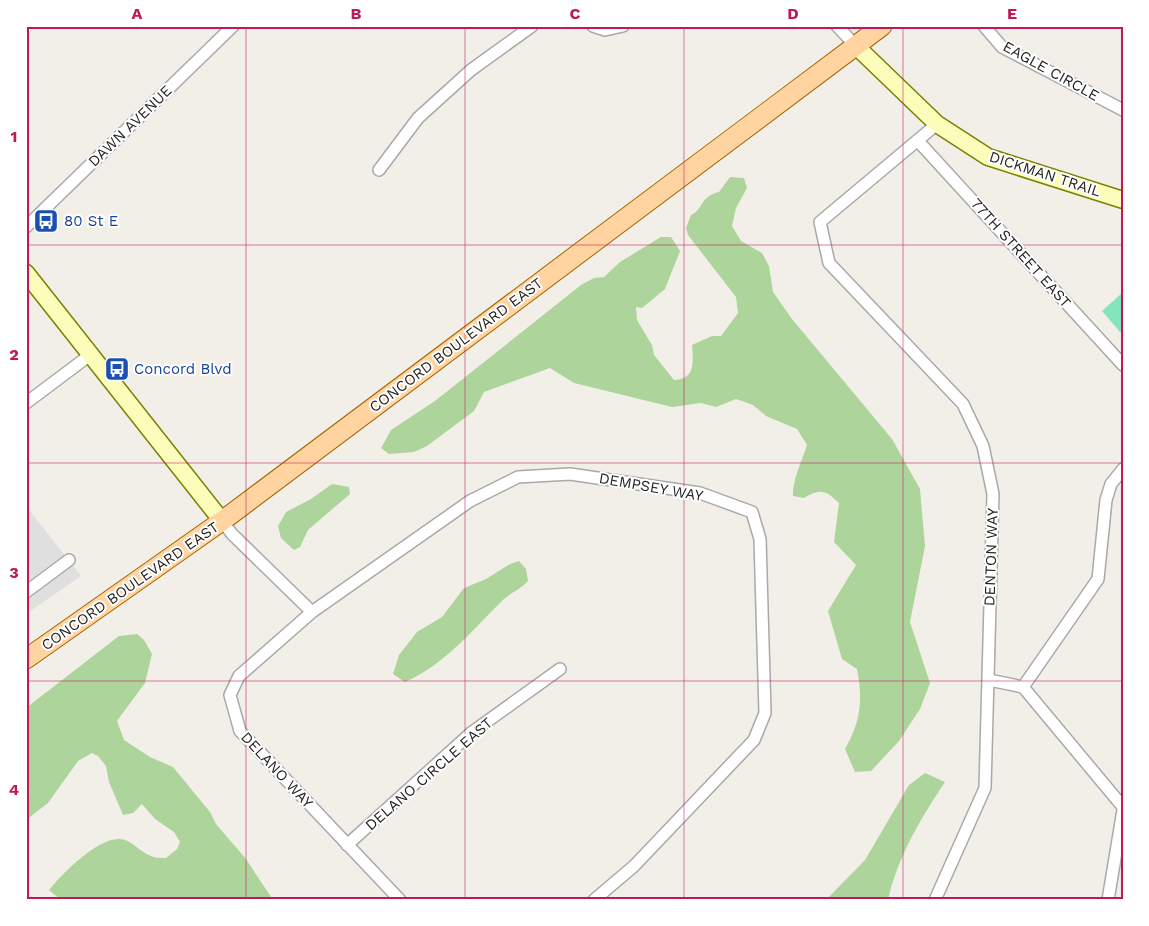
<svg xmlns="http://www.w3.org/2000/svg" width="1149" height="926" font-family="'Work Sans',sans-serif">
<style>
.residential{fill:#e0dfdf}
.forest{fill:#add49b}
.pitch{fill:#83e5bc}
.lines{fill:none;stroke-linecap:round;stroke-linejoin:round}
.street-casing{stroke:#a9a9a9;stroke-width:14}
.secondary-casing{stroke:#788200;stroke-width:19}
.primary-casing{stroke:#a06600;stroke-width:21}
.street{stroke:#fff;stroke-width:11}
.secondary{stroke:#fcfdbb;stroke-width:16}
.primary{stroke:#ffd4a1;stroke-width:19}
.grid{fill:none;stroke:#c2185b;stroke-width:1;stroke-opacity:0.55}
.labels{text-anchor:middle;dominant-baseline:central;stroke-width:4;stroke-linejoin:round;paint-order:stroke}
.street-label{font-size:15px;fill:#222;stroke:#fff}
.transit-label{font-size:15px;fill:#164399;stroke:#fff;text-anchor:start}
.neatline{fill:none;stroke:#c2185b;stroke-width:2}
.grid-label{font-size:16px;text-anchor:middle;font-weight:bold;fill:#c2185b}
</style>
<rect width="100%" height="100%" fill="#f2efe8"/>
<path class="residential" d="M 26,506 L 81,576 L 26,614 Z"/>
<path class="forest" d="M 730,177 L 744,178 L 747,188 L 736,208 L 732,226 L 741,241 L 762,253 L 769,266 L 773,292 L 792,319 L 892,439 L 920,489 L 925,546 L 910,622 L 930,683 L 920,709 L 899,741 L 871,771 L 855,772 L 845,749 C 861,721 863,700 857,669 L 842,659 L 828,611 L 856,565 L 834,542 L 839,503 C 826,490 820,488 804,498 L 793,496 C 792,481 802,461 807,445 L 797,429 L 766,416 L 753,405 L 736,399 L 716,407 L 701,403 L 672,407 L 574,383 L 550,368 L 484,392 L 474,411 L 427,446 L 414,452 L 389,454 L 381,448 L 391,430 L 435,401 L 581,285 L 594,278 L 604,277 L 620,262 L 661,237 L 671,237 L 680,251 L 665,289 L 642,308 L 636,307 L 637,320 L 652,345 L 654,355 L 674,380 C 696,379 693,362 692,345 L 712,336 L 721,336 L 738,313 L 736,297 L 688,235 L 686,228 L 691,215 C 704,209 700,196 719,192 Z
M 332,484 L 349,487 L 350,494 L 308,530 L 300,547 L 294,550 L 281,538 L 278,526 L 286,512 L 311,499 Z
M 519,561 L 526,569 L 528,581 C 521,589 512,592 504,599 C 473,629 446,664 405,682 L 393,674 L 399,655 L 417,632 L 442,617 L 464,588 L 486,579 L 510,564 Z
M 137,634 L 144,640 L 152,654 L 145,683 L 117,721 L 124,740 L 150,757 L 173,767 L 210,812 L 216,824 L 246,859 L 273,900 L 61,900 L 49,890 C 62,874 98,837 120,839 C 132,840 140,852 151,856 C 155,858 161,858 166,858 L 177,849 L 180,842 L 174,832 L 155,819 L 142,804 L 133,813 L 123,815 L 109,782 L 106,766 L 98,756 L 92,753 L 78,761 L 48,803 L 26,820 L 26,708 L 119,636 Z
M 925,773 L 945,782 C 921,818 898,856 888,900 L 826,900 L 865,860 L 909,785 Z"/>
<path class="pitch" d="M 1121,294 L 1123,330 L 1120,332 L 1102,311 Z"/>
<g class="lines">
<defs>
<path id="street" d="M 593,26 L 605,30 L 623,26
M 837,26 L 856,46
M 984,26 L 1002,47 L 1123,110
M 918,141 L 1123,365
M 379,170 L 418,118 L 471,70 L 532,26
M 26,227 L 233,26
M 26,403 L 90,355
M 222,521 L 232,534 L 312,612
M 26,592 L 69,560
M 989,680 L 1023,687 L 1123,807
M 1023,687 L 1098,579 L 1106,500 L 1111,484 L 1123,469
M 347,845 L 471,733 L 560,669
M 400,900 L 240,731 L 230,695 L 239,676 L 312,612 L 470,501 L 518,477 L 570,474 L 700,493 L 752,512 L 760,539 L 765,713 L 754,740 L 634,866 L 594,900
M 935,900 L 985,788 L 993,494 L 983,446 L 963,404 L 829,263 L 820,222 L 937,124
M 1108,900 L 1123,810"/>
<path id="secondary" d="M 856,46 L 937,124 L 988,157 L 1123,200
M 26,273 L 222,521"/>
<path id="primary" d="M 26,659 L 222,521 L 882,26"/>
</defs>
<use href="#street" class="street-casing"/>
<use href="#secondary" class="secondary-casing"/>
<use href="#primary" class="primary-casing"/>
<use href="#street" class="street"/>
<use href="#secondary" class="secondary"/>
<use href="#primary" class="primary"/>
</g>
<path class="grid" d="M 246,26 L 246,900M 465,26 L 465,900M 684,26 L 684,900M 903,26 L 903,900M 26,245 L 1123,245M 26,463 L 1123,463M 26,681 L 1123,681"/>
<defs>
<symbol id="bus-square" viewBox="-11 -11 22 22"><rect x="-9" y="-9" width="18" height="18" rx="4" fill="#1a4fb4" stroke="#fff"/><path d="M-5-6H5V4H4V6H2V4H-2V6H-4V4H-5ZM-3.5-4V0h7V-4ZM-3.5 1.2v1.5H-2V1.2ZM2 1.2v1.5H3.5V1.2Z" fill="#fff"/></symbol>
</defs>
<g fill-rule="evenodd">
<use href="#bus-square" x="32" y="207" width="28" height="28"/>
<use href="#bus-square" x="103" y="355" width="28" height="28"/>
</g>
<g class="labels">
<g class="street-label">
<text transform="translate(1051 71) rotate(29)">EAGLE CIRCLE</text>
<text transform="translate(130 126) rotate(-44)">DAWN AVENUE</text>
<text transform="translate(1045 174) rotate(18)">DICKMAN TRAIL</text>
<text transform="translate(1021 253) rotate(48)">77TH STREET EAST</text>
<text transform="translate(456 345) rotate(-37)">CONCORD BOULEVARD EAST</text>
<text transform="translate(651 487) rotate(10)">DEMPSEY WAY</text>
<text transform="translate(991 557) rotate(-88)">DENTON WAY</text>
<text transform="translate(130 586) rotate(-35)">CONCORD BOULEVARD EAST</text>
<text transform="translate(277 770) rotate(47)">DELANO WAY</text>
<text transform="translate(429 774) rotate(-41)">DELANO CIRCLE EAST</text>
</g>
<g class="transit-label">
<text x="64" y="221">80 St E</text>
<text x="134" y="369">Concord Blvd</text>
</g>
</g>
<rect width="1149" height="926" fill="none" stroke="#ffffff" stroke-width="55"/>
<rect x="28" y="28" width="1094" height="870" class="neatline"/>
<g class="grid-label">
<text x="137" y="19">A</text>
<text x="356" y="19">B</text>
<text x="575" y="19">C</text>
<text x="793" y="19">D</text>
<text x="1012" y="19">E</text>
<text x="14" y="142">1</text>
<text x="14" y="360">2</text>
<text x="14" y="578">3</text>
<text x="14" y="795">4</text>
</g>
</svg>
